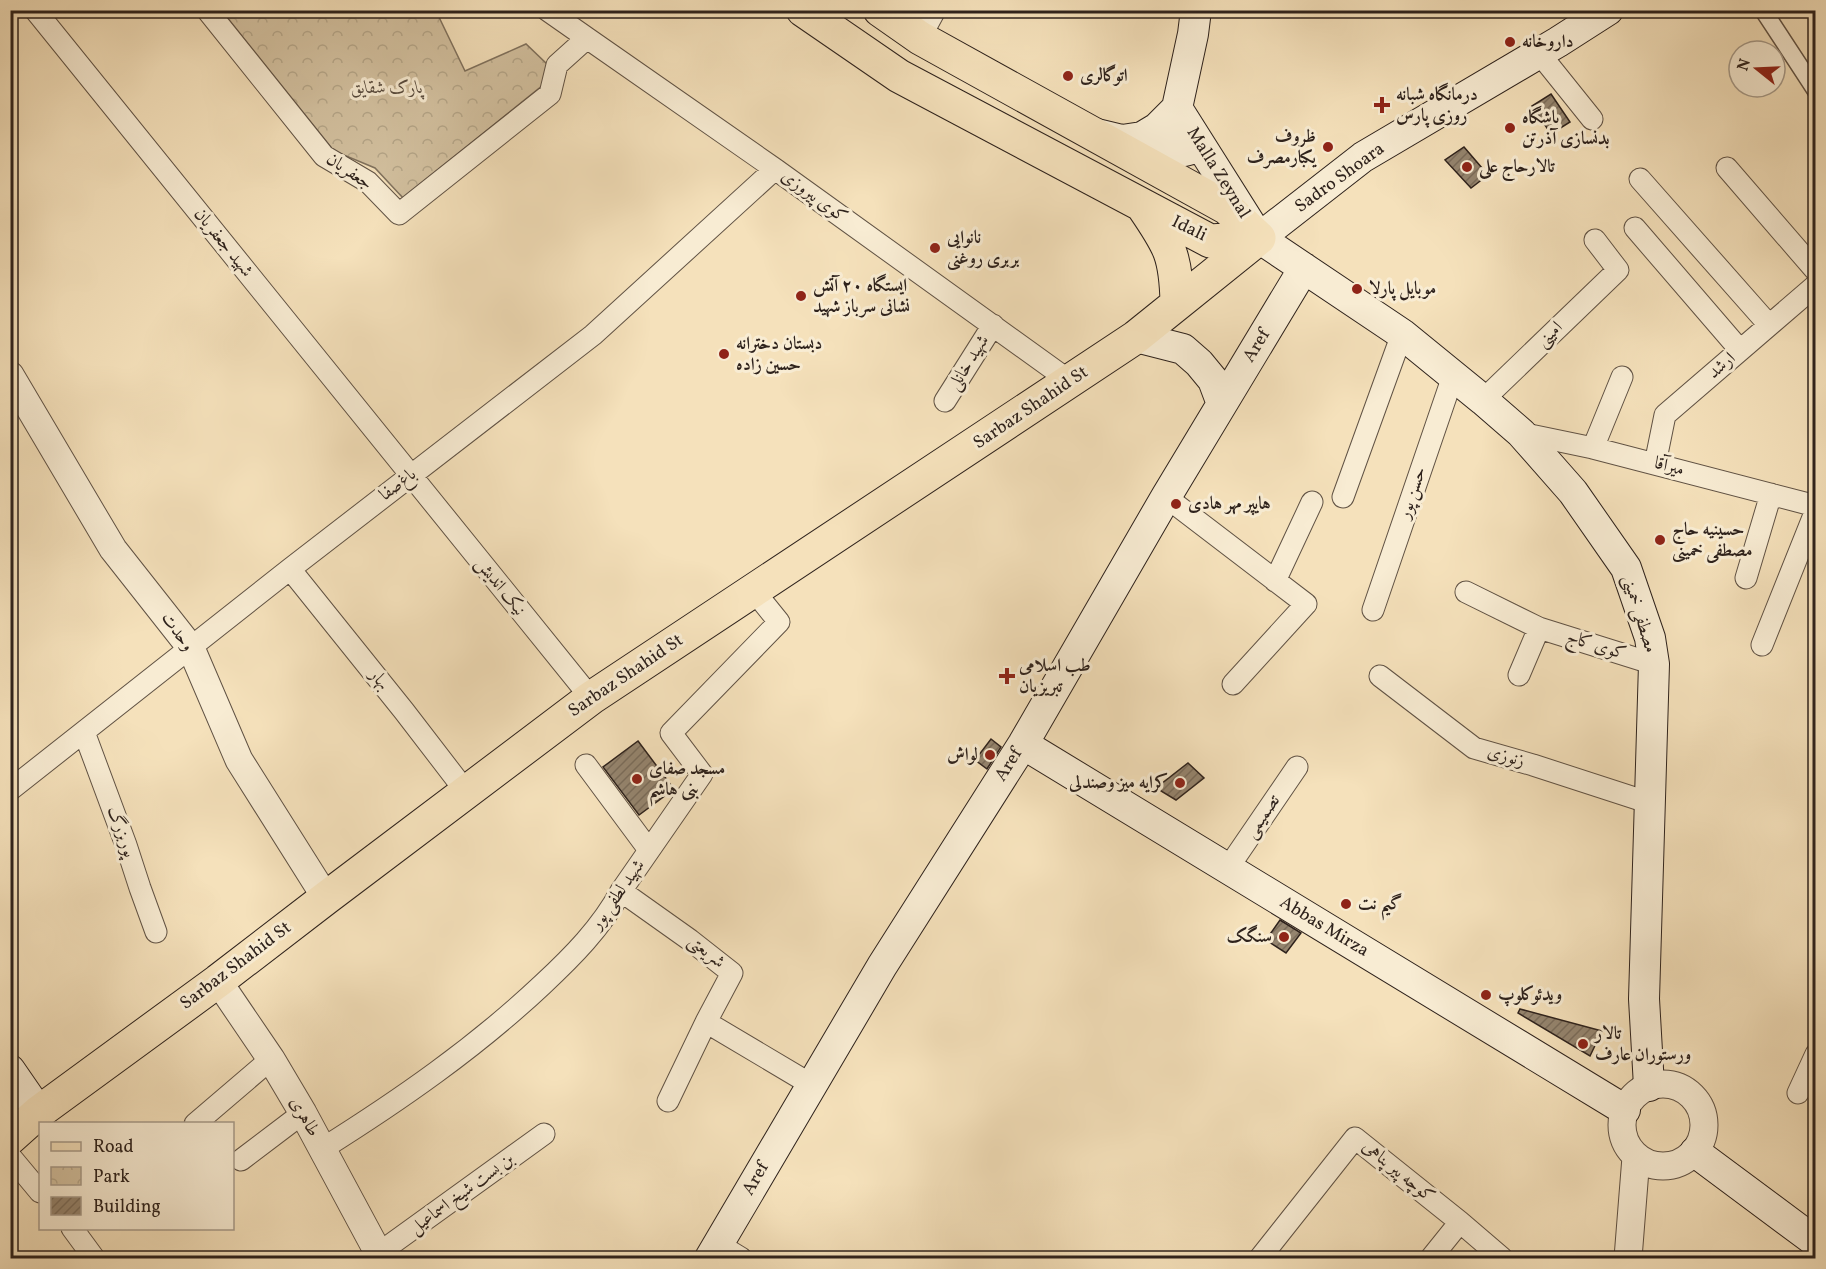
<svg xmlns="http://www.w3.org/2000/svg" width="1826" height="1269" font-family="Vollkorn,Amiri,serif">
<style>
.park{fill:url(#park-crowns);stroke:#80725e;stroke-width:1.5}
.building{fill:url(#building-hatch);stroke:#2e221c;stroke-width:1.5}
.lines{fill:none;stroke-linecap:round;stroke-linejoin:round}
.pedestrian-casing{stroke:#605244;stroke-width:19}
.minor-casing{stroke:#605244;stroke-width:23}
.tertiary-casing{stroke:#605244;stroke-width:29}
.secondary-casing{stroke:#2e221c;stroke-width:32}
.primary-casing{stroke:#2e221c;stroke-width:35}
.pedestrian{stroke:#f8ecd3;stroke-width:16}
.minor{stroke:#f8ecd3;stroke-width:21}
.tertiary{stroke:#f8ecd3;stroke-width:27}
.secondary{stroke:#f8ecd3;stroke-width:30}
.primary{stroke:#f5e1bb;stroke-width:33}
.poi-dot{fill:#8f2418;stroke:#f8ecd3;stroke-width:2}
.labels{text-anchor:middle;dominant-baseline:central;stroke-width:6;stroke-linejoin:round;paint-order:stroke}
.poi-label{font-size:18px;font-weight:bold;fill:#2e221c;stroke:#f8ecd3;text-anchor:start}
.park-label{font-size:18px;font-style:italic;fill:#574a3d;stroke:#f8ecd3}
.street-label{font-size:18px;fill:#2e221c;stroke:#f8ecd3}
</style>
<defs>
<pattern id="park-crowns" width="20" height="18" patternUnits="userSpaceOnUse" patternTransform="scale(1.5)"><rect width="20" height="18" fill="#d3c1a0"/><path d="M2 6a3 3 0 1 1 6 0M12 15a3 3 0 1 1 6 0" fill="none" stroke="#b5a689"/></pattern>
<pattern id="building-hatch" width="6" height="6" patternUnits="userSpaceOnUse" patternTransform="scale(1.5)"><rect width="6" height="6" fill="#95856f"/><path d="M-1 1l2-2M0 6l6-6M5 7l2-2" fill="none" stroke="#7a6c5a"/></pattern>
</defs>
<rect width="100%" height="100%" fill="#f5e1bb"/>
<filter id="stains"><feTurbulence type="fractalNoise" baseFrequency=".00333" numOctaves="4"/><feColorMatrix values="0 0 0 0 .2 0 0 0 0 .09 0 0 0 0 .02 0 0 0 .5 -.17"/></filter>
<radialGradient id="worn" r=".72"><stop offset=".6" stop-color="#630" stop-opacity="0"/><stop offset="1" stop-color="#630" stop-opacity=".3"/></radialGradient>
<path class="park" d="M 222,11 L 436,11 L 465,71 L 526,44 L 548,65 L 543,85 L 403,198 L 375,168 L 334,151 Z"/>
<path class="building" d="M 1551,94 L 1570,122 L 1551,134 L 1532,106 Z
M 1464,147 L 1488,175 L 1471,188 L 1445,160 Z
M 991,739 L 1001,747 L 987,769 L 975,760 Z
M 638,741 L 674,789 L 639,815 L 603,767 Z
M 1188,763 L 1204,778 L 1176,800 L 1156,788 Z
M 1280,920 L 1301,933 L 1286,953 L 1266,940 Z
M 1520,1009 L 1602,1031 L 1590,1056 L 1518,1013 Z"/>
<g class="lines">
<defs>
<path id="pedestrian" d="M 1763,10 L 1816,91"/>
<path id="minor" d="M 35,10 L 591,698
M 207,10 L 324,156 L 368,182 L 399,214 L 550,94 L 557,65 L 587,38 L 775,169 L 1071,382
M 547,10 L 587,38
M 920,38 L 935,10
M 1539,53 L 1592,119
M 1727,168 L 1816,271
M 1640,179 L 1769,325
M 1635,228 L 1740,350
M 1483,400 L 1618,270 L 1595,240
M 945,401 L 993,325
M 1521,433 L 1593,448 L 1816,506
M 1593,448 L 1622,377
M 1655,464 L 1665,415 L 1816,285
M 1166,497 L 1306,604 L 1233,684
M 1343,497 L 1402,334
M 290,569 L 404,711 L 467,793
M 1746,578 L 1771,494
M 1275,581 L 1312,502
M 1466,592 L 1539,628
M 1373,610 L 1453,376
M 1762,645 L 1816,510
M 1519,675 L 1539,628 L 1654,664
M 1380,676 L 1474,748 L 1533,765 L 1650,803
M 84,732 L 126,845 L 140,888 L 156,932
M 586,765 L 649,850
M 10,790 L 290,569 L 593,335 L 775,169
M 1228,868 L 1297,767
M 621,891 L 690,940 L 732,973 L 706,1022 L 812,1085
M 1798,1093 L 1816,1054
M 668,1101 L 706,1022
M 195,1124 L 271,1059
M 322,1149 C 400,1100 475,1048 542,985 C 572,957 601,928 621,891 L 702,774 L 671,733 L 779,622 L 754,591
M 10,1156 L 40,1192
M 241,1160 L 303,1113
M 72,1228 L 94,1258
M 718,1244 L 741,1258
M 379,1253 L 544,1134
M 1260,1258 L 1355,1138 L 1460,1222 L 1502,1258
M 1431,1258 L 1460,1222"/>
<path id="tertiary" d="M 10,375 L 113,549 L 191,648 L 239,760 L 326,898
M 218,981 L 271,1059 L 303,1113 L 381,1258
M1622 1125a41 41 0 1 1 82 0a41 41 0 1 1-82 0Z
M 1628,1258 L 1636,1157"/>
<path id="secondary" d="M 1177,108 L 1259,238 L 1402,334 L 1483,400 L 1521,433 L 1573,492 L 1626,568 L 1650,638 L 1654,664 L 1644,999 L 1649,1086
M 1157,128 C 1167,153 1176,156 1200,146
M 1093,133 L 1122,140 L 1142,137 L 1157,128 L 1177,108 L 1193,34 L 1196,10
M 1259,238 L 1363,157 L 1558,42 L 1608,10
M 1136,337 L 1183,349 L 1199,363 L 1213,380 L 1222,404
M 1023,744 L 1625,1110
M 10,1070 L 39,1112
M 1695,1152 L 1816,1242
M 710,1258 L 882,966 L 1023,744 L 1166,497 L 1304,268"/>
<path id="primary" d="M 803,10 L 899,76 L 1210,241 L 1259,238
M 880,10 L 920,38 L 1227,208 L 1259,238
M 1144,208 C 1170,246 1176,256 1177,303
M 10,1138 L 39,1112 L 218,981 L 326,898 L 591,698 L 1136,337 L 1259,238"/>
</defs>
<use href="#pedestrian" class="pedestrian-casing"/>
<use href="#minor" class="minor-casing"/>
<use href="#tertiary" class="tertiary-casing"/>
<use href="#secondary" class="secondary-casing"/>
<use href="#primary" class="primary-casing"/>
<use href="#pedestrian" class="pedestrian"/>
<use href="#minor" class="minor"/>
<use href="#tertiary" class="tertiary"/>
<use href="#secondary" class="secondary"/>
<use href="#primary" class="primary"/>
</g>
<g class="poi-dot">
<circle cx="1510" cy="42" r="6"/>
<circle cx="1068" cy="76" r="6"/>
<path d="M1379 96h6v6h6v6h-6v6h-6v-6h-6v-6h6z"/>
<circle cx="1510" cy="128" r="6"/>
<circle cx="1328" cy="147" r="6"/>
<circle cx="1467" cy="167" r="6"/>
<circle cx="935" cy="248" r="6"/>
<circle cx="1357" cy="289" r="6"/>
<circle cx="801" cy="296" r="6"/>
<circle cx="724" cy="354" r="6"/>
<circle cx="1176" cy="504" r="6"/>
<circle cx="1660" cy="540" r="6"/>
<path d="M1004 667h6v6h6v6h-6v6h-6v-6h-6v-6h6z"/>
<circle cx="990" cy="755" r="6"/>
<circle cx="637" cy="779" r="6"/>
<circle cx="1180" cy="783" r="6"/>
<circle cx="1346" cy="904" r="6"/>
<circle cx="1284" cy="937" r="6"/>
<circle cx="1486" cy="995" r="6"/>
<circle cx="1583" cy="1044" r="6"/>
</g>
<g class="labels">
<g class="poi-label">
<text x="1522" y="42">داروخانه</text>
<text x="1080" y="76">اتوگالری</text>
<text x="1396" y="95">درمانگاه شبانه<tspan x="1396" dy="21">روزی پارس</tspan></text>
<text x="1522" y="118">باشگاه<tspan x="1522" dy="21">بدنسازی آذرتن</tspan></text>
<text x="1316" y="137" text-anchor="end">ظروف<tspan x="1316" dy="21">یکبارمصرف</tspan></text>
<text x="1479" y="167">تالارحاج علی</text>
<text x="947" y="238">نانوایی<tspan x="947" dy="21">بربری روغنی</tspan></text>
<text x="813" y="286">ایستگاه ۲۰ آتش<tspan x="813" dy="21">نشانی سرباز شهید</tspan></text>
<text x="1369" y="289">موبایل پارلا</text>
<text x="736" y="344">دبستان دخترانه<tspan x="736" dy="21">حسین زاده</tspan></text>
<text x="1188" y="504">هایپر مهر هادی</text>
<text x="1672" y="530">حسینیه حاج<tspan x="1672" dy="21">مصطفی خمینی</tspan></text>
<text x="1019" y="666">طب اسلامی<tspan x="1019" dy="21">تبریزیان</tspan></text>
<text x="978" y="755" text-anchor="end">لواش</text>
<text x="649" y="769">مسجد صفای<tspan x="649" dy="21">بنی هاشم</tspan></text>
<text x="1168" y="783" text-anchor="end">کرایه میز وصندلی</text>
<text x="1358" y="904">گیم نت</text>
<text x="1272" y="937" text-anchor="end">سنگک</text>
<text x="1498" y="995">ویدئوکلوپ</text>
<text x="1595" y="1034">تالار<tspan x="1595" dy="21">ورستوران عارف</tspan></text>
</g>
<g class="park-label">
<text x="387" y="88">پارک شقایق</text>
</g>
<g class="street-label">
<text transform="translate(349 172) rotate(34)">جعفریان</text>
<text transform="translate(1218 173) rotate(58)">Malla Zeynal</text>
<text transform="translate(1340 178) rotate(-36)">Sadro Shoara</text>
<text transform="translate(814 197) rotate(36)">کوی پیروزی</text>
<text transform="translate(1189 229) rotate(26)">Idali</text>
<text transform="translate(223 243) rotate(51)">شهید جعفریان</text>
<text transform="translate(1550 335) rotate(-44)">امینی</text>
<text transform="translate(1257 346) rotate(-59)">Aref</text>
<text transform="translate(969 363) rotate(-58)">شهید خانلی</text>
<text transform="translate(1722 366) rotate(-41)">ارشد</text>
<text transform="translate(1031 408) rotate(-34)">Sarbaz Shahid St</text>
<text transform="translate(1669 467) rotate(15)">میرآقا</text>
<text transform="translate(398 485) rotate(-38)">باغ‌صفا</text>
<text transform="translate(1413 493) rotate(-71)">حسن پور</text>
<text transform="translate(500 587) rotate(51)">نیک اندیش</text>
<text transform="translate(1639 614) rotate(73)">مصطفی خمینی</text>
<text transform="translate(177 632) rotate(54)">وحدت</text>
<text transform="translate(1596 646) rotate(17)">کوی کاج</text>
<text transform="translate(626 676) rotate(-34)">Sarbaz Shahid St</text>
<text transform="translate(379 680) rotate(51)">بهار</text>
<text transform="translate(1506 757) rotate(16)">زنوزی</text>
<text transform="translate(1009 765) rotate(-58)">Aref</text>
<text transform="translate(1263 817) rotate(-56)">تصمیمی</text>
<text transform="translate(121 832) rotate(71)">پوربزرگ</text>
<text transform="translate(618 895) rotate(-55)">شهید لطفی پور</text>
<text transform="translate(1324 927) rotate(31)">Abbas Mirza</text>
<text transform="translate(706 952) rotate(38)">شریعتی</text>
<text transform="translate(236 966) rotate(-37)">Sarbaz Shahid St</text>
<text transform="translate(304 1117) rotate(61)">طاهری</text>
<text transform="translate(1398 1172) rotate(39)">کوچه پیر پناهی</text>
<text transform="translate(756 1179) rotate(-60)">Aref</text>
<text transform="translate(462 1194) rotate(-36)">بن بست شیخ اسماعیل</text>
</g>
</g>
<rect width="1826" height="1269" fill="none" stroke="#f5e1bb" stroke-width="36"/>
<rect x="12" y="12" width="1802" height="1245" fill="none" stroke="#2e221c" stroke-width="3"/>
<rect x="18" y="18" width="1790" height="1233" fill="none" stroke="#2e221c" stroke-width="1.5"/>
<rect x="39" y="1122" width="195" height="108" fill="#f8ecd3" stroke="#a79b8a" stroke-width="1.5"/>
<rect x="51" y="1142" width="30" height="9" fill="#f5e1bb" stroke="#a79b8a" stroke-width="1.5"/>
<text x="93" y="1152" font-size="18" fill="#2e221c">Road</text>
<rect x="51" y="1167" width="30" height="18" fill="url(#park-crowns)" stroke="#a79b8a" stroke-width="1.5"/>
<text x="93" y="1182" font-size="18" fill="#2e221c">Park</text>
<rect x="51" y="1197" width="30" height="18" fill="url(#building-hatch)" stroke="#a79b8a" stroke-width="1.5"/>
<text x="93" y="1212" font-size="18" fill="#2e221c">Building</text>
<g transform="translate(1757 69) rotate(288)"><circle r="28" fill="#f8ecd3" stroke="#a79b8a" stroke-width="1.5"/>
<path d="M0-4.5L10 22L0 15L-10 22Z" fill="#8f2418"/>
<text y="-9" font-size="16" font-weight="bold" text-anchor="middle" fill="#2e221c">N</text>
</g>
<rect width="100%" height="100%" filter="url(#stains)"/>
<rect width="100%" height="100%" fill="url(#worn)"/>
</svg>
